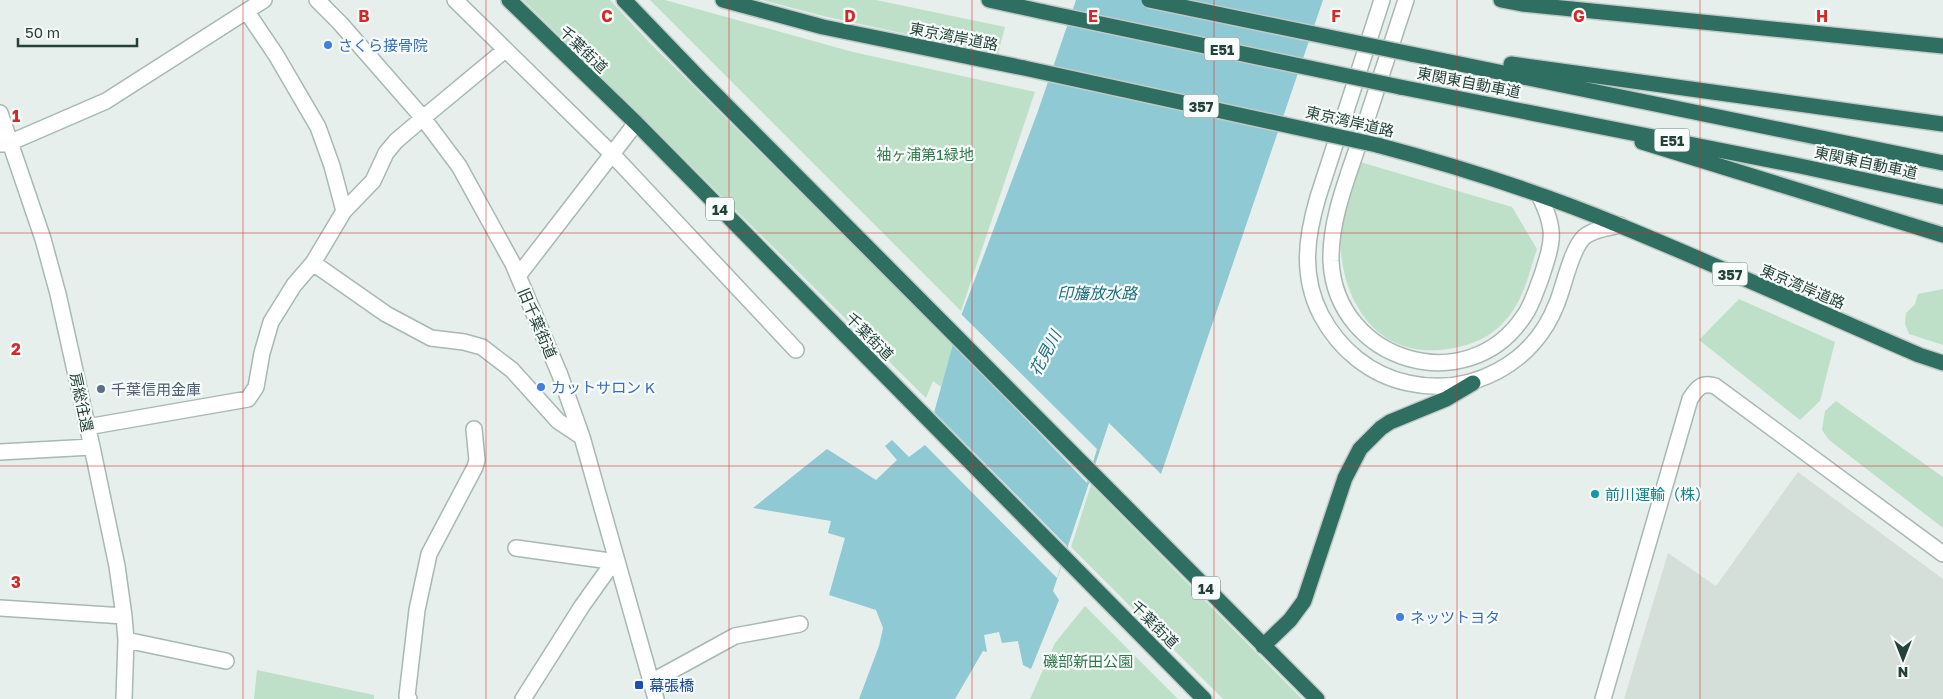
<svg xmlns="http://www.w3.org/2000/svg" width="1943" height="699" font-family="'Golos Text','Noto Sans JP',sans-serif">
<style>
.built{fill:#d4dfda}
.green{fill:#bfe0c8}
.water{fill:#8ec9d4}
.pier{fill:#e6efeb}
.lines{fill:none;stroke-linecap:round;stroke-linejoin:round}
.minor-casing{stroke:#a8b8b2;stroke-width:18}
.highway-casing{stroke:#c2cac8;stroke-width:18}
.minor{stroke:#fff;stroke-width:15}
.highway{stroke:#2f6f62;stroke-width:15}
.highway-bridge-casing{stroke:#c2cac8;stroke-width:18;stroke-linecap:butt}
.highway-bridge{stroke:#2f6f62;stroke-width:15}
.grid{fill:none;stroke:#d62828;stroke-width:1;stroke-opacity:0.55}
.shop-dot{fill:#3f7fe0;stroke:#f7fbf9;stroke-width:2}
.service-dot{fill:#5c6f8a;stroke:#f7fbf9;stroke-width:2}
.culture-dot{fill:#0f9aa8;stroke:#f7fbf9;stroke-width:2}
.transit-dot{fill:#1a4fb4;stroke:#f7fbf9;stroke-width:2}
.labels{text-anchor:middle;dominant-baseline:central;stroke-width:4.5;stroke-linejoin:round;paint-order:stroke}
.shield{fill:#f7fbf9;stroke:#637a73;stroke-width:1}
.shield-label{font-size:14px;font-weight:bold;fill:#24423a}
.street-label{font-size:15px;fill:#24423a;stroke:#f7fbf9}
.shop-label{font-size:15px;fill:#366cbe;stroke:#f7fbf9;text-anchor:start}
.park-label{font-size:15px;fill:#2d7a4b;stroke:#f7fbf9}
.service-label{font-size:15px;fill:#4e5e75;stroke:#f7fbf9;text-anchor:start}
.culture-label{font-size:15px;fill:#0d838f;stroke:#f7fbf9;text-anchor:start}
.transit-label{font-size:15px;fill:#164399;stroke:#f7fbf9;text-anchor:start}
.water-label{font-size:16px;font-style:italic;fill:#1c6f80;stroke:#f7fbf9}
.grid-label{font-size:16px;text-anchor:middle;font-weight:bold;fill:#d62828;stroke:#f7fbf9;stroke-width:4.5;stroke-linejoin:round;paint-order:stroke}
</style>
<rect width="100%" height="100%" fill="#e6efeb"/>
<path class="built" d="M 1798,472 L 1943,579 L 1943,699 L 1624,699 L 1668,553 L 1716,586 Z"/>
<path class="green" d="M 523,0 L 610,0 L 648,41 L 955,346 L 941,387 L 933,381 L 926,398 Z
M 650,0 L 665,0 L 853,52 L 1035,92 L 961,311 Z
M 762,0 L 876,0 L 1005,27 L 998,54 L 823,16 Z
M 1357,161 L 1512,207 L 1537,249 C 1530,270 1525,294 1512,312 C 1496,335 1475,345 1448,349 C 1376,360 1340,300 1340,235 C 1340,216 1350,179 1357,161 Z
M 1943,289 L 1943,345 L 1909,334 L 1905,324 L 1906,313 L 1915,304 L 1918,294 Z
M 1739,299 L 1835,342 L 1820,401 L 1800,420 L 1699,340 Z
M 1836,401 L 1943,477 L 1943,528 L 1829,440 L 1822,430 L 1825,411 Z
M 1091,485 L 1302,699 L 1223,699 L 1071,547 Z
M 1085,606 L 1178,699 L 1030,699 L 1055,643 Z
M 257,670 L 374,695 L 374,699 L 254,699 Z"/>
<path class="water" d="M 1076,0 L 1323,0 L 1161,474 L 1109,423 L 1053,591 L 1059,600 L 1031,669 L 1023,665 L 1018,641 L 1002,643 L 999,632 L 984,635 L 987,652 L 983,651 L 955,699 L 859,699 L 879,646 L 883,628 L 876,610 L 829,595 L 845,538 L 828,533 L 831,521 L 753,508 L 827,449 L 876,480 L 897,460 L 885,446 L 892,440 L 909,457 L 925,445 L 961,316 L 1038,111 Z"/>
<path class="pier" d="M 960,313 L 1097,449 L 1087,483 L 952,342 Z
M 932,410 L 1067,546 L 1057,578 L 923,443 Z"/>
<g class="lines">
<defs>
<path id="minor" d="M 317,0 L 340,23 L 423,118 L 459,166 L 513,264 L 560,375 L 582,437 L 656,699
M 455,0 L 612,154 L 796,350
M 1382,0 L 1318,197 C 1306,238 1301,276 1321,315 C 1339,349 1370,375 1408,383 C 1471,397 1534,364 1557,303 C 1564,286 1571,250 1584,237 C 1594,229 1608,228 1620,225
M 1406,0 C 1391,47 1375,93 1360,140 C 1347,179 1330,220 1331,261 C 1336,362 1468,401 1524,316 C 1532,305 1536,290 1541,278 C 1553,241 1557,231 1539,195
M 247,12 L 276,55 L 318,127 L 332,166 L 344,211
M 0,113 L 43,239 L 58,294 L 92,447 L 117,566 L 124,616 L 126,640 L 124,699
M 0,144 L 9,143 L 106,101 L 264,0
M 313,263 L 386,314 L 431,338 L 464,342 L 482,347 L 512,370 L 558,421 L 582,437
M 518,276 L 636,123
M 87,427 L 248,399 L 256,387 L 262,353 L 271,322 L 294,285 L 313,263 L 344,211 L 373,181 L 386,153 L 396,141 L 423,118 L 505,50
M 0,452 L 92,447
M 516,548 L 617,562
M 0,608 L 124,616
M 126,640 L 226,661
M 651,682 L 735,636 L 800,624
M 409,699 L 407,696 L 417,610 L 429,554 L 475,467 L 477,460 L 474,429
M 523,699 L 582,606 L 607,571 L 617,562
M 1603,699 L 1690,399 C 1697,388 1702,382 1715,386 L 1943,554"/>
<path id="highway" d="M 509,0 L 636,123 L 1204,699
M 624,0 L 700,79 L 1317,699
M 723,0 L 823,27 L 1024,68
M 989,0 L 1044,12
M 1501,0 L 1522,4 L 1943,46
M 1411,54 L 1943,163
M 1511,64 L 1943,124
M 1400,87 L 1800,166 L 1943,197
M 1642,142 L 1943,235
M 1377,145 C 1460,167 1542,193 1621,226 C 1721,267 1819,312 1919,355 L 1943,363
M 1263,646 L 1290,620 L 1304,601 L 1345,478 L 1360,449 L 1381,428 L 1390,422 L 1446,399 L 1473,383"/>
</defs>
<use href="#minor" class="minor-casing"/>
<use href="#highway" class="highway-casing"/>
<use href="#minor" class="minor"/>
<use href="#highway" class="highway"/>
<defs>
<path id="highway-bridge" d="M 1149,0 L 1411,54
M 1044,12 L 1400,87
M 1024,68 L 1377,145"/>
</defs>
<use href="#highway-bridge" class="highway-bridge-casing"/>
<use href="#highway-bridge" class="highway-bridge"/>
</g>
<path class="grid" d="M 243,0 L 243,699M 486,0 L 486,699M 729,0 L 729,699M 972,0 L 972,699M 1214,0 L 1214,699M 1457,0 L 1457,699M 1700,0 L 1700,699M 0,233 L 1943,233M 0,466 L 1943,466"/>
<g class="shop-dot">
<circle cx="328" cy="45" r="5"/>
<circle cx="541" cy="387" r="5"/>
<circle cx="1400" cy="617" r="5"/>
</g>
<circle class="service-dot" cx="101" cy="389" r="5"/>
<circle class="culture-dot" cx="1595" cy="494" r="5"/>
<rect class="transit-dot" x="634" y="680" width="10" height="10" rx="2.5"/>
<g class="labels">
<g class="shield">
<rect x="1204.5" y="37.5" width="35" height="23" rx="4"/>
<rect x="1183.5" y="94.5" width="35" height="23" rx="4"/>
<rect x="1654.5" y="128.5" width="35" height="23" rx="4"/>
<rect x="706" y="197.5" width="28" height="23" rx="4"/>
<rect x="1712.5" y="262.5" width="35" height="23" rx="4"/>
<rect x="1192" y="576.5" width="28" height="23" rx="4"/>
</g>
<g class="shield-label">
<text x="1222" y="49">E51</text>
<text x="1201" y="106">357</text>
<text x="1672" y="140">E51</text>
<text x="720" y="209">14</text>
<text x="1730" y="274">357</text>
<text x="1206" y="588">14</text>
</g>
<g class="street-label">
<text transform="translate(954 36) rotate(11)">東京湾岸道路</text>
<text transform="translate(584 49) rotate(44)">千葉街道</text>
<text transform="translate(1469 82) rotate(11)">東関東自動車道</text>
<text transform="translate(1350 121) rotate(13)">東京湾岸道路</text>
<text transform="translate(1866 162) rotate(12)">東関東自動車道</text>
<text transform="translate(1803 286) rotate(23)">東京湾岸道路</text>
<text transform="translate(538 323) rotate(67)">旧千葉街道</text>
<text transform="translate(870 336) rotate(45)">千葉街道</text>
<text transform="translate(82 402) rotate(78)">房総往還</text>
<text transform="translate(1155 624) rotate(45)">千葉街道</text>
</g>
<g class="shop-label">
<text x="338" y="45">さくら接骨院</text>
<text x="551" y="387">カットサロン K</text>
<text x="1410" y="617">ネッツトヨタ</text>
</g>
<g class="park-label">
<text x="925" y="154">袖ヶ浦第1緑地</text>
<text x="1088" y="661">磯部新田公園</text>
</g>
<g class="service-label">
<text x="111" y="389">千葉信用金庫</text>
</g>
<g class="culture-label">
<text x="1605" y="494">前川運輸（株）</text>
</g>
<g class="transit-label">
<text x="649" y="685">幕張橋</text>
</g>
<g class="water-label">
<text x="1097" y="293">印旛放水路</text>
<text transform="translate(1045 353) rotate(-62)">花見川</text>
</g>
</g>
<g class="grid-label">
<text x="364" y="22">B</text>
<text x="607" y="22">C</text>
<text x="850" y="22">D</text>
<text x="1093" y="22">E</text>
<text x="1336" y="22">F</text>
<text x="1579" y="22">G</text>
<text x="1822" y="22">H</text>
<text x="16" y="122">1</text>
<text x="16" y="355">2</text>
<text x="16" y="588">3</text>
</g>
<g transform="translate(1903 659) rotate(180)" stroke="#f7fbf9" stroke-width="4" paint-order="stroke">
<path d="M0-4L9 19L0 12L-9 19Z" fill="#24423a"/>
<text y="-8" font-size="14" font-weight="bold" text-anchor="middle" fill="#24423a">N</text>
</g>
<path d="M18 38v8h119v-8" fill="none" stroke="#24423a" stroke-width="2.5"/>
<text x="25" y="38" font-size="15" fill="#24423a" stroke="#f7fbf9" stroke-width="4" paint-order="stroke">50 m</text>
</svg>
